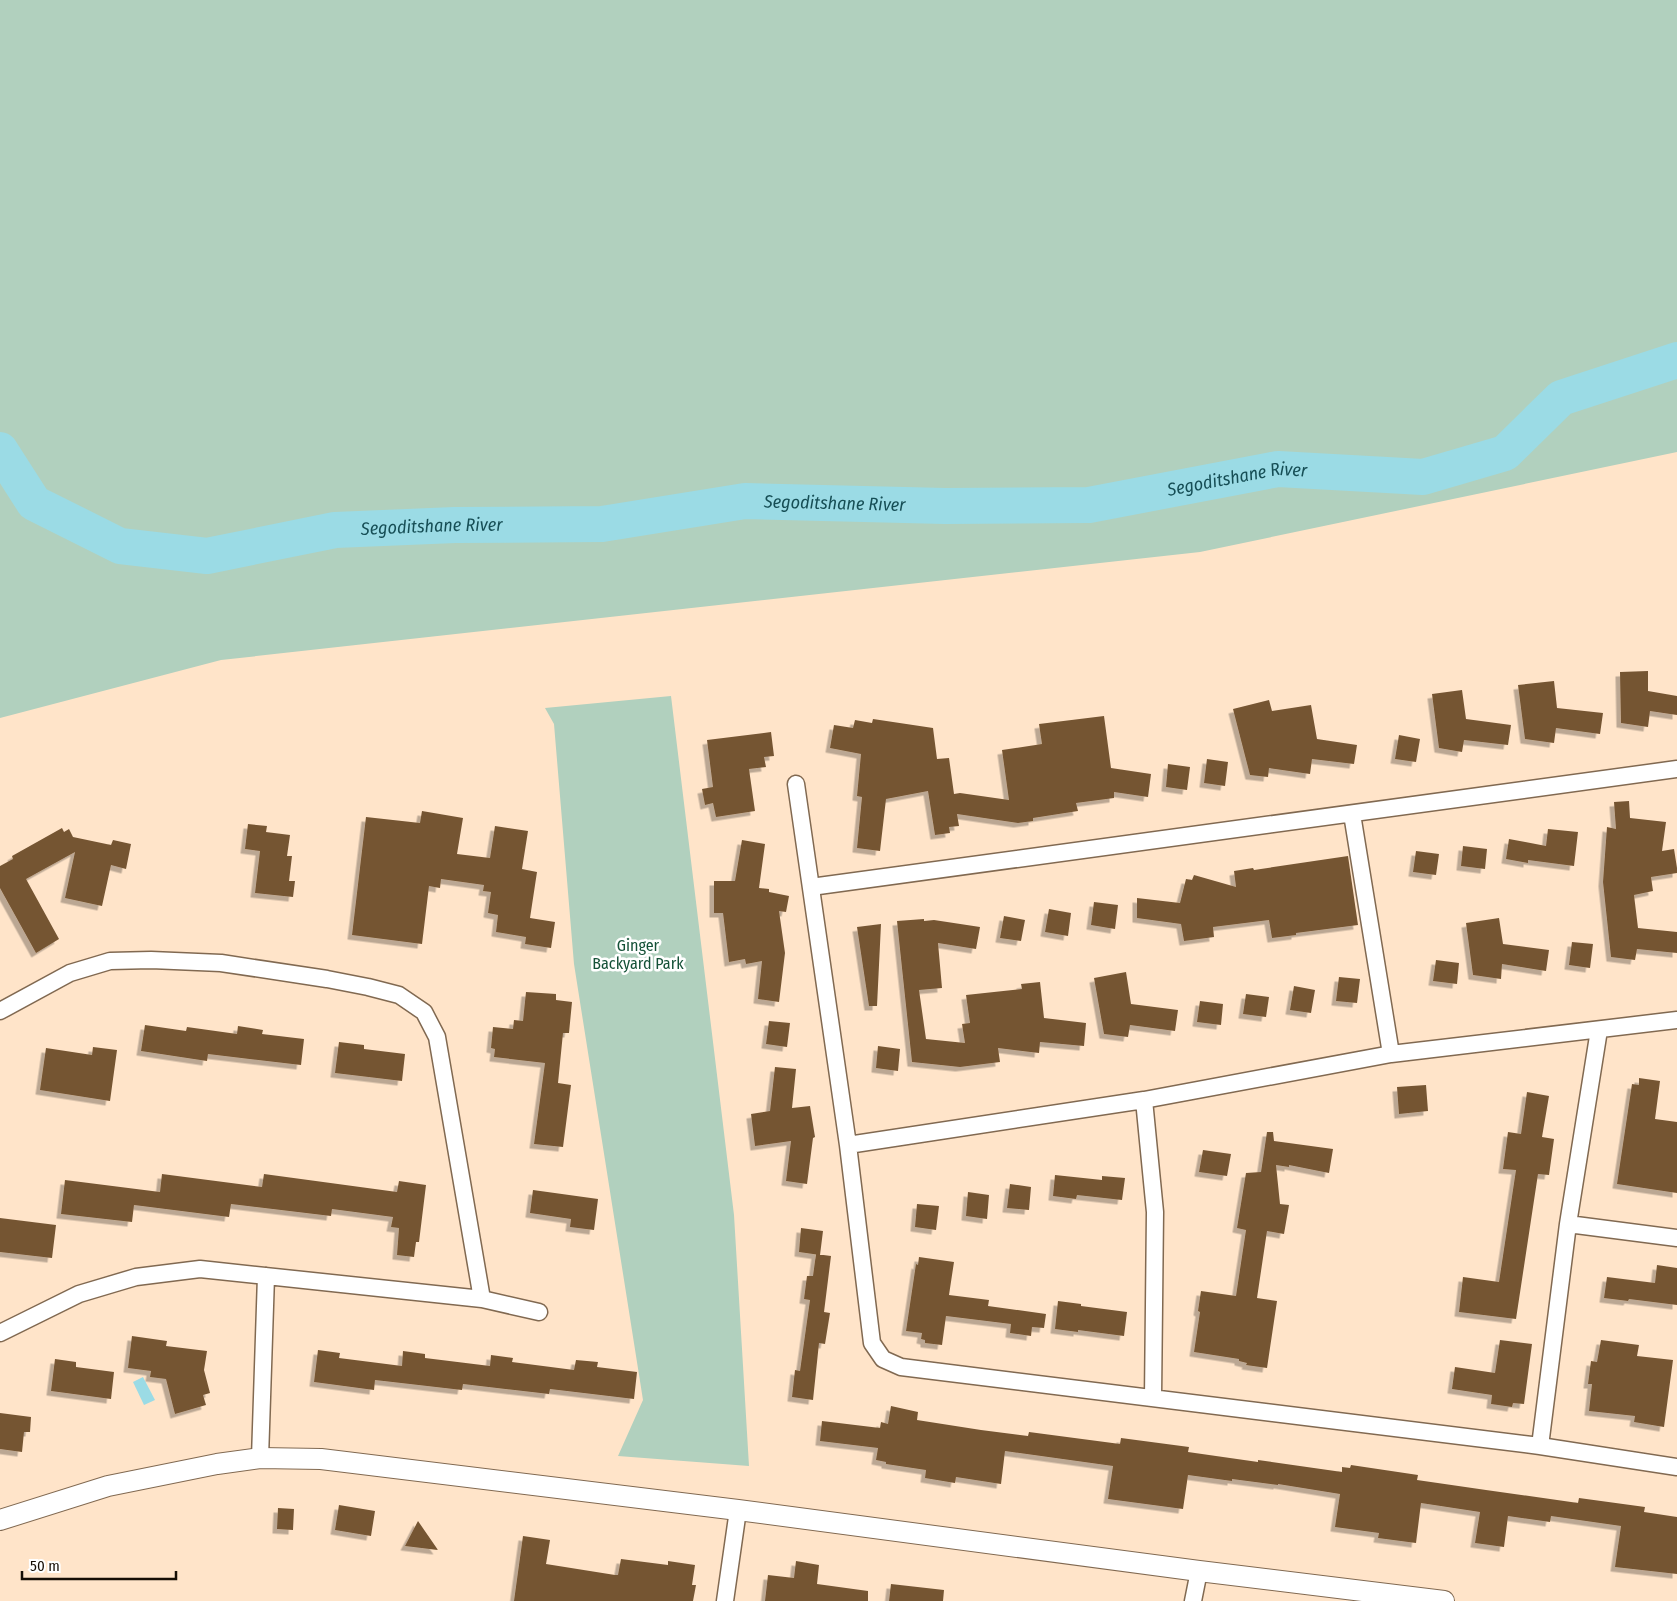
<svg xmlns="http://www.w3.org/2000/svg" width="1677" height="1601" font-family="'Fira Sans Condensed',sans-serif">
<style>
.green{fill:#b1d0be}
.water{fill:#9bdbe5}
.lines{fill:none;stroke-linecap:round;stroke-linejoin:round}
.river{stroke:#9bdbe5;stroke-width:36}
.building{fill:#755533;filter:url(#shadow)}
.minor-casing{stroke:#816951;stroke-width:19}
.tertiary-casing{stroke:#816951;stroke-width:22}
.minor{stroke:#fff;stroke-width:16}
.tertiary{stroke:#fff;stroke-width:20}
.labels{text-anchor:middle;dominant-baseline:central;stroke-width:5;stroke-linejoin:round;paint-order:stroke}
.park-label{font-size:16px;fill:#145137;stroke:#fff}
.water-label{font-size:18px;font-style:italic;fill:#164e55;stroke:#fff}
</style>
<defs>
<filter id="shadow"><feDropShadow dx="-4.5" dy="4.5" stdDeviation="0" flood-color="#0004"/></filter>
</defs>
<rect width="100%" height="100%" fill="#ffe4c9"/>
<path class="green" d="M 0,0 L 1677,0 L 1677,452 L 1200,552 L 221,660 L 0,718 Z
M 671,696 L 734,1215 L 749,1466 L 618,1456 L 643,1400 L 574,964 L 554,724 L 545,708 Z"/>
<path class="water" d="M 143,1377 L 155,1400 L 144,1405 L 133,1382 Z"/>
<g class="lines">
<path class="river" id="s1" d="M 0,450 L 34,503 L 120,546 L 207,556 L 335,530 L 455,525 L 602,524 L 745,501 L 945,506 L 1089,505 L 1278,469 L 1423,477 L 1505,453 L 1561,398 L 1677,360"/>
</g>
<path class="building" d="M 1648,671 L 1648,691 L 1677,696 L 1677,715 L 1650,711 L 1648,727 L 1621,723 L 1620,672 Z
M 1554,681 L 1557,708 L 1603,713 L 1600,734 L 1556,728 L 1554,743 L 1525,739 L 1518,685 Z
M 1462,690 L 1466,719 L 1511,725 L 1508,745 L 1464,740 L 1462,752 L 1439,748 L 1432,694 Z
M 1269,700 L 1272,711 L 1311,705 L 1317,739 L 1357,745 L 1354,764 L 1312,759 L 1310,774 L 1269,768 L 1268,777 L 1250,775 L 1233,709 Z
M 1104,716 L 1111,768 L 1151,774 L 1148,797 L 1114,792 L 1114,798 L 1076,803 L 1078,811 L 1033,818 L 1033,821 L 1018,823 L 957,814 L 959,826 L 949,827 L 950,833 L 935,835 L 928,791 L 886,799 L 880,851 L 857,848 L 862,797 L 857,796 L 861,754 L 830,748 L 834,725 L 853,728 L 855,720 L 872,723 L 873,719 L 933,728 L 937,759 L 949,758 L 954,794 L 960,793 L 1009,800 L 1002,750 L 1042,744 L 1039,724 Z
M 771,732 L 774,756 L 764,757 L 766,767 L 749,769 L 755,811 L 716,817 L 713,803 L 705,805 L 702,789 L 713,787 L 707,740 Z
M 1399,735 L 1420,739 L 1416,762 L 1395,759 Z
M 1207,759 L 1228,762 L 1225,786 L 1204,783 Z
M 1168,764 L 1190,767 L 1187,790 L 1166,787 Z
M 1629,801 L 1630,818 L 1666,822 L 1662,851 L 1674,849 L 1677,868 L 1677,873 L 1651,877 L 1653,891 L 1634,895 L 1638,928 L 1677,932 L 1677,953 L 1637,949 L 1635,960 L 1611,957 L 1603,882 L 1607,827 L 1616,829 L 1614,802 Z
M 422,811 L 463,818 L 457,854 L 490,858 L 495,826 L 528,831 L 522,869 L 537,872 L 530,918 L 555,922 L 551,948 L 525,944 L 526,937 L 496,932 L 498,915 L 488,913 L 491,892 L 483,891 L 484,885 L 441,879 L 440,888 L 429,886 L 422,944 L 352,935 L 366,817 L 420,823 Z
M 248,824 L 267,826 L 266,832 L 290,835 L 287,856 L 292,856 L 289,881 L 295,881 L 293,897 L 255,893 L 260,851 L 245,849 Z
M 62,828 L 64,832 L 69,829 L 73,837 L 111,845 L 113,840 L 131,844 L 126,869 L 111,865 L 102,906 L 65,898 L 75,852 L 26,879 L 59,939 L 36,953 L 0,888 L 0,866 L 13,859 L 12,856 Z
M 1548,829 L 1578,832 L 1574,866 L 1528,860 L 1528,863 L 1506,859 L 1509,839 L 1546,846 Z
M 742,840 L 765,844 L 759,888 L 769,889 L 769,892 L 789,896 L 786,912 L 779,911 L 785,953 L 779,1002 L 758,999 L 762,961 L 746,964 L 745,959 L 729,962 L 723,913 L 714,913 L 714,881 L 735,881 Z
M 1463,846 L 1487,849 L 1485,869 L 1461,866 Z
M 1416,851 L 1439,854 L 1436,875 L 1413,872 Z
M 1348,856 L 1358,925 L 1296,933 L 1296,935 L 1272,938 L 1269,920 L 1213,927 L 1214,937 L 1184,941 L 1181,924 L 1137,918 L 1137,898 L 1180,903 L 1186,879 L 1192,880 L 1194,875 L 1236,887 L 1234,871 L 1253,868 L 1254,870 Z
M 1094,902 L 1118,905 L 1115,929 L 1091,925 Z
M 1049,909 L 1071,913 L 1068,936 L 1045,932 Z
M 1004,916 L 1025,920 L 1021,941 L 1000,938 Z
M 1499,918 L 1503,944 L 1549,950 L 1546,971 L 1502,964 L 1501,979 L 1473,975 L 1466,923 Z
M 924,919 L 924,921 L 934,920 L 980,927 L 976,949 L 938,943 L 942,988 L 919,990 L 926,1039 L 965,1043 L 962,1024 L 970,1023 L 966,995 L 1022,989 L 1021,984 L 1040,982 L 1044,1018 L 1086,1023 L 1084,1046 L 1040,1042 L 1039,1053 L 998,1048 L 1000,1062 L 960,1067 L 912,1062 L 897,921 Z
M 881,924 L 877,1006 L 869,1006 L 857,927 Z
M 1572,942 L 1593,944 L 1590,968 L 1569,965 Z
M 1436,960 L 1459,963 L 1457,984 L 1433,981 Z
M 1126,972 L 1131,1004 L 1178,1010 L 1175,1031 L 1130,1025 L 1128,1037 L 1104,1034 L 1094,978 Z
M 1339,977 L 1360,979 L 1357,1003 L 1336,1001 Z
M 1294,986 L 1315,990 L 1311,1013 L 1290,1010 Z
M 526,992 L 556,994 L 556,1000 L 572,1002 L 569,1033 L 563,1033 L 558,1083 L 571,1085 L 563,1147 L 534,1144 L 545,1063 L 494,1057 L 495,1049 L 491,1048 L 493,1027 L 513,1029 L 514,1020 L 523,1021 Z
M 1246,994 L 1269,997 L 1266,1017 L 1243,1014 Z
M 1200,1001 L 1223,1004 L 1221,1025 L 1197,1022 Z
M 769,1021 L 790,1023 L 787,1047 L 766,1044 Z
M 145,1025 L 186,1031 L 187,1027 L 237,1034 L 238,1026 L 263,1030 L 262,1034 L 304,1039 L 301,1065 L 208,1054 L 207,1061 L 141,1051 Z
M 339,1042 L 364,1045 L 364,1049 L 405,1054 L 402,1081 L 335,1073 Z
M 878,1046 L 900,1049 L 898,1071 L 876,1068 Z
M 93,1047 L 117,1050 L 110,1101 L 40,1090 L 46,1048 L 92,1055 Z
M 775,1067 L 796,1069 L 792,1108 L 810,1106 L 815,1137 L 813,1138 L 807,1184 L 786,1181 L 791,1141 L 755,1146 L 751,1114 L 770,1111 Z
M 1639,1078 L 1660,1081 L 1655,1119 L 1677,1122 L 1677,1193 L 1617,1184 L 1632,1084 L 1639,1085 Z
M 1426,1085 L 1428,1111 L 1399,1114 L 1397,1087 Z
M 1527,1092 L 1549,1096 L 1542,1137 L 1554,1139 L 1549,1175 L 1538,1174 L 1516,1319 L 1459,1312 L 1463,1277 L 1499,1282 L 1516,1170 L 1503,1169 L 1508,1132 L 1521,1134 Z
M 1267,1132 L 1273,1132 L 1274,1141 L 1333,1149 L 1329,1173 L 1289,1165 L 1289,1167 L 1276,1165 L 1280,1204 L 1289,1205 L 1284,1234 L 1267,1231 L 1257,1298 L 1277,1301 L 1267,1368 L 1246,1365 L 1247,1363 L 1239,1361 L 1239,1359 L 1194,1352 L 1200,1312 L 1198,1311 L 1201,1291 L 1236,1296 L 1246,1230 L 1237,1228 L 1246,1173 L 1261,1172 Z
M 1203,1150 L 1231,1154 L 1227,1176 L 1199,1172 Z
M 162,1174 L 262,1187 L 264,1174 L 397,1192 L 399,1181 L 426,1185 L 419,1242 L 416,1242 L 414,1257 L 397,1255 L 399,1228 L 391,1227 L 393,1217 L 332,1209 L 331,1216 L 231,1204 L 229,1217 L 134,1205 L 132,1222 L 61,1214 L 65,1180 L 160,1192 Z
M 1055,1175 L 1102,1180 L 1102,1176 L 1125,1178 L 1122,1200 L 1077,1195 L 1076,1199 L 1053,1196 Z
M 1010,1184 L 1031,1187 L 1029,1210 L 1007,1208 Z
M 533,1190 L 598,1199 L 594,1230 L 570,1227 L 571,1219 L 530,1213 Z
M 968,1192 L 989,1195 L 987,1219 L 966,1216 Z
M 917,1204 L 939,1206 L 936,1230 L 915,1227 Z
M 0,1218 L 56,1225 L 52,1258 L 0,1252 Z
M 801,1228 L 823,1231 L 820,1255 L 799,1252 Z
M 816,1254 L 831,1256 L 824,1312 L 830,1313 L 825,1344 L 819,1343 L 813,1400 L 792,1397 L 795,1370 L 800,1371 L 810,1300 L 804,1299 L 807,1276 L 813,1276 Z
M 919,1257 L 954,1262 L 949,1295 L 989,1300 L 988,1306 L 1046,1314 L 1044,1328 L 1032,1327 L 1031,1336 L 1010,1333 L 1011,1324 L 946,1316 L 942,1345 L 925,1343 L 925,1340 L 921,1339 L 922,1333 L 906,1331 L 916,1264 L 918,1265 Z
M 1657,1265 L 1677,1268 L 1677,1305 L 1629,1299 L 1628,1301 L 1604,1298 L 1607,1277 L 1655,1283 Z
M 1058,1301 L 1081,1304 L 1081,1306 L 1127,1312 L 1124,1336 L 1078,1330 L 1078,1332 L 1055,1329 Z
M 132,1336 L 167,1341 L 166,1346 L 207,1351 L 204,1370 L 210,1393 L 203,1395 L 206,1405 L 175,1414 L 166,1379 L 150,1377 L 151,1371 L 128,1368 Z
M 1500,1340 L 1532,1344 L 1524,1404 L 1513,1403 L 1512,1407 L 1491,1404 L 1492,1395 L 1452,1389 L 1455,1367 L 1495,1373 Z
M 1601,1340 L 1639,1345 L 1637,1356 L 1673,1360 L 1664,1427 L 1634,1422 L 1635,1416 L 1589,1411 L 1592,1384 L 1588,1384 L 1591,1361 L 1597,1362 Z
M 318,1350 L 340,1353 L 339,1358 L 402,1366 L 403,1351 L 425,1354 L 425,1358 L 490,1366 L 491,1355 L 513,1358 L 512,1362 L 574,1370 L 576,1360 L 598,1362 L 597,1367 L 637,1372 L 634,1399 L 550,1389 L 549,1394 L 463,1384 L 462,1390 L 375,1380 L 374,1390 L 314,1382 Z
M 55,1359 L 76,1362 L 76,1367 L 114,1372 L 111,1399 L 51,1391 Z
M 891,1406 L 918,1412 L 917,1420 L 981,1430 L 1028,1436 L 1029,1432 L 1120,1444 L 1121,1438 L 1189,1447 L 1188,1452 L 1258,1462 L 1258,1460 L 1342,1472 L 1342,1467 L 1350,1468 L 1351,1465 L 1418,1475 L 1417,1480 L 1486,1490 L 1578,1503 L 1579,1498 L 1645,1507 L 1644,1512 L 1677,1517 L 1677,1574 L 1615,1567 L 1621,1526 L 1551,1516 L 1550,1522 L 1508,1516 L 1504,1547 L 1475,1543 L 1480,1512 L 1421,1503 L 1416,1543 L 1378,1538 L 1379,1533 L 1335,1527 L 1340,1494 L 1278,1484 L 1278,1485 L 1232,1479 L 1232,1481 L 1188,1475 L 1183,1509 L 1108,1499 L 1113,1466 L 1005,1451 L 1001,1484 L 956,1477 L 955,1483 L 925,1478 L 926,1470 L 886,1464 L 886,1462 L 876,1460 L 878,1448 L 820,1441 L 822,1421 L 880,1428 L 881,1422 L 888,1424 Z
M 0,1413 L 31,1417 L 30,1432 L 24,1432 L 22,1452 L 0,1449 Z
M 339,1505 L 375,1511 L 371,1536 L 335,1530 Z
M 278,1508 L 294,1509 L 293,1530 L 277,1529 Z
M 418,1521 L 438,1550 L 405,1546 Z
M 523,1536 L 550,1540 L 546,1564 L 615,1575 L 618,1575 L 621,1559 L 668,1565 L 668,1561 L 695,1565 L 692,1585 L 696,1585 L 693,1601 L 514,1601 Z
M 796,1561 L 819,1565 L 817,1584 L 868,1591 L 868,1601 L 765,1601 L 768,1575 L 794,1578 Z
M 891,1584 L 944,1590 L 943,1601 L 889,1601 Z"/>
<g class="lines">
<defs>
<path id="minor" d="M 796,784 L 848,1145 L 872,1343 L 883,1359 L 901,1367 L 1540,1446 L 1677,1467
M 1352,814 L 1391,1054
M 811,887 L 1677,769
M 0,1011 L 70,973 L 110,961 L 151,960 L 221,963 L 327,979 L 368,987 L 399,995 L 424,1012 L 437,1037 L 482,1299
M 1144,1100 L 1155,1212 L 1153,1398
M 848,1145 L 1144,1100 L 1391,1054 L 1677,1020
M 1568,1224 L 1677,1238
M 0,1333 L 79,1294 L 136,1277 L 200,1269 L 482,1299 L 539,1312
M 1540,1446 L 1568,1224 L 1599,1030
M 260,1458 L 266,1276
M 725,1601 L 738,1510
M 1193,1601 L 1199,1571"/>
<path id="tertiary" d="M 0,1520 L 108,1486 L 217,1464 L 260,1458 L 321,1459 L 738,1510 L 1199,1571 L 1444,1601"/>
</defs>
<use href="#minor" class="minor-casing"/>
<use href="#tertiary" class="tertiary-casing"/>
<use href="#minor" class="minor"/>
<use href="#tertiary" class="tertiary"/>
</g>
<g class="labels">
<g class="park-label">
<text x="638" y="945">Ginger<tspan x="638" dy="18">Backyard Park</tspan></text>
</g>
<g class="water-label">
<text stroke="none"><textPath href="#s1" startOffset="1284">Segoditshane River</textPath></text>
<text stroke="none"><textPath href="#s1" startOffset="879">Segoditshane River</textPath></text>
<text stroke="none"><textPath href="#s1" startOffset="474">Segoditshane River</textPath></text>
</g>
</g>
<path d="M22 1571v8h154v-8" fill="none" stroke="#160e05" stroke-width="2.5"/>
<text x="30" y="1571" font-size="15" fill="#160e05" stroke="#ffffff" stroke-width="4" paint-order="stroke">50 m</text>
</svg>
